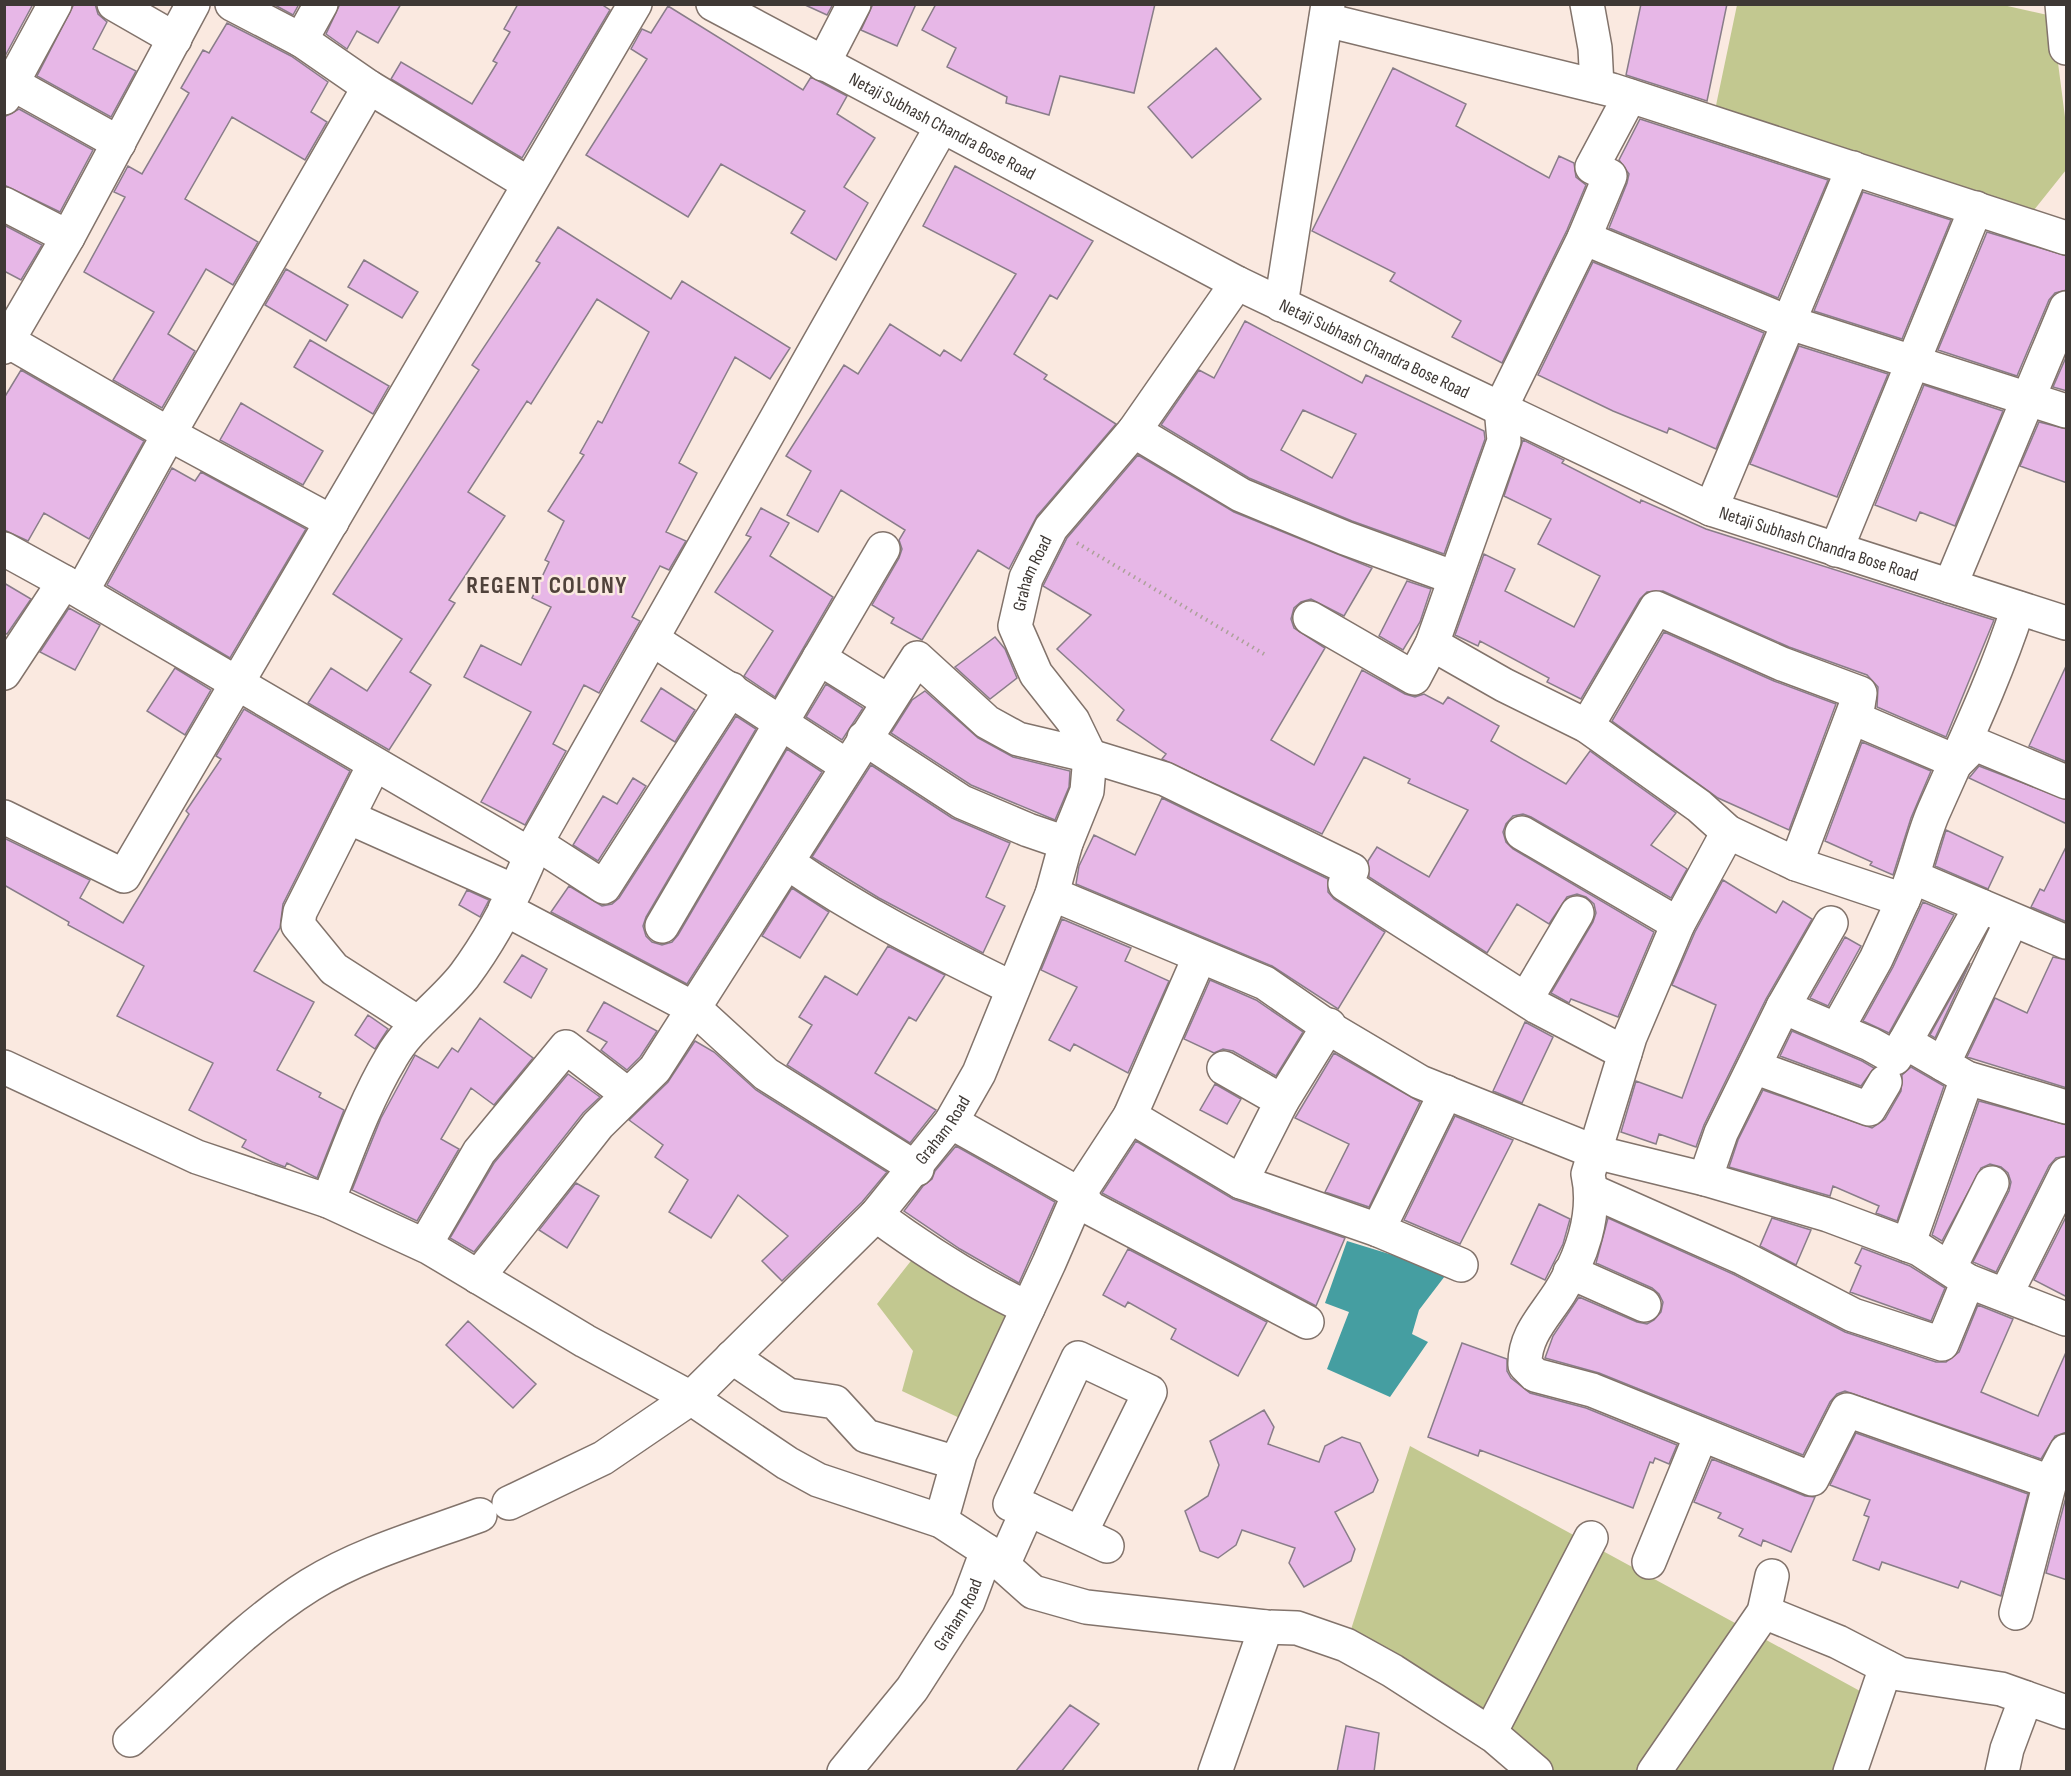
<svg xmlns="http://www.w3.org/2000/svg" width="2071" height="1776" font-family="'Sofia Sans Condensed',sans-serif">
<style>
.green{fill:#c2c890}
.water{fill:#459ea1}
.building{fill:#e7b7e7;stroke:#897d89;stroke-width:1.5;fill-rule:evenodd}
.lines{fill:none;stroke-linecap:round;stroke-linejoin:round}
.minor-casing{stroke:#82736b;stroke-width:36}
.major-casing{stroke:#82736b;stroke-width:36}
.path{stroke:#aca099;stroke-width:4;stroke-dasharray:1.5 4.5;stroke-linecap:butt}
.minor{stroke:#fff;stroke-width:33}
.major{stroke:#fff;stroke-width:33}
.labels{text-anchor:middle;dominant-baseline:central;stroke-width:5;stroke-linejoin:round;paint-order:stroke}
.street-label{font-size:18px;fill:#3e3834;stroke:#fae9e0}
.district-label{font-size:24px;font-weight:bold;letter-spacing:1.5px;fill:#50423b;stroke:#fae9e0}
</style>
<rect width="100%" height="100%" fill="#fae9e0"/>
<path class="green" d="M 1737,5 L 2003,5 L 2052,16 L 2066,125 L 2066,170 L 2030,215 L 1714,115 Z
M 914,1257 L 1019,1315 L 966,1421 L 902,1391 L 913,1351 L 877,1304 Z
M 1410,1446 L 1871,1697 L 1849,1771 L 1555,1771 L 1346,1645 Z"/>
<path class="water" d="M 1347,1241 L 1448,1272 L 1419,1310 L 1412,1334 L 1428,1342 L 1390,1397 L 1327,1369 L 1349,1312 L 1325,1303 Z"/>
<path class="building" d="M 4,4 L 33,4 L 4,58 Z
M 74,4 L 95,4 L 98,14 L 107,22 L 93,49 L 136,71 L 111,117 L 37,76 Z
M 273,4 L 299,4 L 293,15 Z
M 340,4 L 401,4 L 378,43 L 357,31 L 347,49 L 326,34 Z
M 518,4 L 601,4 L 610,10 L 522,158 L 391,79 L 401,62 L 472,104 L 497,63 L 493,61 L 510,32 L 504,29 Z
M 803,4 L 833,4 L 827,15 Z
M 873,4 L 916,4 L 897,46 L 861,30 Z
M 936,4 L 1155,4 L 1134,93 L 1060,76 L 1049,115 L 1006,103 L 1007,97 L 947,67 L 956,48 L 922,30 Z
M 1641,4 L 1727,4 L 1707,101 L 1626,75 Z
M 668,6 L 803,90 L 811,77 L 847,96 L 837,114 L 875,138 L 844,187 L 868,203 L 836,260 L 791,233 L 805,211 L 721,164 L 688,217 L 586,155 L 647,59 L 631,49 L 642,29 L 651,33 Z
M 227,23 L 291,56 L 328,82 L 311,112 L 327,122 L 305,160 L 232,117 L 185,199 L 258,242 L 233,285 L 206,269 L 168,334 L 195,351 L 162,408 L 113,380 L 154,312 L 84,272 L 125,197 L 114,192 L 128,166 L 142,174 L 189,93 L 181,88 L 203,50 L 209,53 Z
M 1216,48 L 1261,99 L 1192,158 L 1148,107 Z
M 1393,68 L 1466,104 L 1456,126 L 1549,178 L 1559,156 L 1574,163 L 1576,177 L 1586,185 L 1567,230 L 1502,363 L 1452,337 L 1461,321 L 1390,281 L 1395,273 L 1312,231 Z
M 19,109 L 93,150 L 60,212 L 4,185 L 4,117 Z
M 1640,119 L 1828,180 L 1778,298 L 1609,228 L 1627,183 L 1629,174 L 1619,160 Z
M 955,166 L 1093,241 L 1057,299 L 1050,295 L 1014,354 L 1047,375 L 1044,379 L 1116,424 L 1037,516 L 1009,569 L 978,550 L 922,640 L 891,623 L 894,618 L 872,605 L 899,558 L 902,549 L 899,540 L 905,530 L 841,490 L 818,532 L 787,515 L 811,471 L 786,456 L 844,365 L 858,374 L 890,324 L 940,356 L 944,350 L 961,361 L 1016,274 L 923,226 Z
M 1863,192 L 1951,220 L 1902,339 L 1814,311 Z
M 4,225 L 42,245 L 21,280 L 4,271 Z
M 558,227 L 671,299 L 682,281 L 790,348 L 770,379 L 735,357 L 679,463 L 697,473 L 666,532 L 686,541 L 669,570 L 660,566 L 632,617 L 640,621 L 599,693 L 584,685 L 553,744 L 566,751 L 525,825 L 481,802 L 531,712 L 464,677 L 481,645 L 521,665 L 551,607 L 532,598 L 549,562 L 545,560 L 564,521 L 548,511 L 584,455 L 580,453 L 598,421 L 602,423 L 649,332 L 597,299 L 531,404 L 527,401 L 468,492 L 505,516 L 449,600 L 455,603 L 410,672 L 431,685 L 389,750 L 308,703 L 331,668 L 367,691 L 402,639 L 333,594 L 479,370 L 472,365 L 540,263 L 536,261 Z
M 1987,232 L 2067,256 L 2067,290 L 2055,293 L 2049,300 L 2017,376 L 1938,350 Z
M 364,260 L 418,292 L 402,318 L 348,287 Z
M 1593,262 L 1764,333 L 1716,449 L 1669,428 L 1667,433 L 1613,411 L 1538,375 Z
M 286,269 L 348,305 L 326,341 L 265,305 Z
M 1245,321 L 1362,383 L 1366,375 L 1484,431 L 1485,439 L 1444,554 L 1352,521 L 1249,478 L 1161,425 L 1199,370 L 1214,378 ZM 1303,410 L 1356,434 L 1332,478 L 1281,450 Z
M 310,340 L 389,386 L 373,414 L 294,367 Z
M 1799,346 L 1888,374 L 1837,497 L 1750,464 Z
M 2067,355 L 2067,391 L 2053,387 Z
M 21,370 L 144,441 L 89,539 L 44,513 L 28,541 L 4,530 L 4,398 Z
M 1924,385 L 2003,411 L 1955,526 L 1920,512 L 1916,521 L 1875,505 Z
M 241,403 L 323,451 L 303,485 L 220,440 Z
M 2039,422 L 2067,429 L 2067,483 L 2020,466 Z
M 1523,440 L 1564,460 L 1562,463 L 1640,503 L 1641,500 L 1706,529 L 1994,620 L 1946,737 L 1877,707 L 1878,687 L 1867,675 L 1789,647 L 1663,591 L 1647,592 L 1640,599 L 1581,699 L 1547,682 L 1549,678 L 1480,641 L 1478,646 L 1455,635 L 1484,554 L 1515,569 L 1505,591 L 1574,627 L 1600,576 L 1538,544 L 1551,519 L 1504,496 Z
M 1138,455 L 1234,512 L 1372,568 L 1344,616 L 1311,599 L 1301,602 L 1294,608 L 1291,619 L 1294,628 L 1325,648 L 1271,740 L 1314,765 L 1362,670 L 1405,694 L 1415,697 L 1424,694 L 1443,704 L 1448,697 L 1499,726 L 1491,741 L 1566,784 L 1590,751 L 1676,813 L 1651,845 L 1687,869 L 1671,898 L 1531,817 L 1523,814 L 1513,816 L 1506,824 L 1503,832 L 1506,842 L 1513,849 L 1654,932 L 1618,1017 L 1571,999 L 1569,1003 L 1551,993 L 1593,922 L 1596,913 L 1594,904 L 1586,897 L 1577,894 L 1567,897 L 1549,924 L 1517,904 L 1487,953 L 1369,877 L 1368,861 L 1377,847 L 1429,877 L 1468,810 L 1408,783 L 1410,779 L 1364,757 L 1322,834 L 1162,759 L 1166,754 L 1117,720 L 1124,710 L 1057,649 L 1091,615 L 1043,586 L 1067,538 Z
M 172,468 L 195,481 L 201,472 L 306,529 L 230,658 L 107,585 Z
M 761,508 L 789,523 L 770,556 L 833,597 L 775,697 L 744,676 L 773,631 L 715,592 L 751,537 L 746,535 Z
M 1407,581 L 1431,589 L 1420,622 L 1403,650 L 1379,636 Z
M 4,583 L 31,599 L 7,634 L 4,633 Z
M 69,608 L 100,625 L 75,670 L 40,652 Z
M 1664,632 L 1774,681 L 1836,704 L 1789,830 L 1718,798 L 1612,721 Z
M 995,637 L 1005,649 L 1017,678 L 990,699 L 955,667 Z
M 2067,664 L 2067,762 L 2029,746 Z
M 175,668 L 211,690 L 185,735 L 147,711 Z
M 826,684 L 863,708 L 842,740 L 806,717 Z
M 661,688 L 695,710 L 675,742 L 641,721 Z
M 925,691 L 978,738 L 1013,757 L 1070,771 L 1069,787 L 1055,820 L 971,785 L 891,733 L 912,700 Z
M 244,709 L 350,771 L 283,904 L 280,928 L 254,971 L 314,1002 L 277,1070 L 321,1093 L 319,1097 L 344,1110 L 317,1178 L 287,1163 L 285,1167 L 272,1162 L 242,1147 L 246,1140 L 189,1110 L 213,1063 L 117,1016 L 144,966 L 68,925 L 69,922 L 4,885 L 4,838 L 90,880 L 80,898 L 123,923 L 189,814 L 186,811 L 221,759 L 216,756 Z
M 736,716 L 756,729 L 646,917 L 643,926 L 646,936 L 652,942 L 662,945 L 672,942 L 678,935 L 787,749 L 822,772 L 687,984 L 551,912 L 569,886 L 602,906 L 612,904 L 619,898 Z
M 1862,742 L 1931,771 L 1911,818 L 1893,875 L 1870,865 L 1872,862 L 1825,841 Z
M 871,765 L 952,818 L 1010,843 L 986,897 L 1005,906 L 983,953 L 879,898 L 812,857 Z
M 1979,766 L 2067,800 L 2067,824 L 1969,778 Z
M 633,778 L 646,786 L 598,861 L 573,845 L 603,796 L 617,804 Z
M 1162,798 L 1328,879 L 1328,892 L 1334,899 L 1385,932 L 1338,1009 L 1272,966 L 1076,884 L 1079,866 L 1094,835 L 1135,855 Z
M 1946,830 L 2003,857 L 1988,889 L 1935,866 Z
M 2067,845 L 2067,922 L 2031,907 L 2040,889 L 2044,891 Z
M 1723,880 L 1776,913 L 1783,901 L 1812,919 L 1766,999 L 1704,1125 L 1696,1147 L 1659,1134 L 1656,1144 L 1621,1132 L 1636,1081 L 1682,1098 L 1716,1005 L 1672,985 L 1695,932 Z
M 792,888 L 829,912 L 800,958 L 762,936 Z
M 467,890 L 489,900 L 480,917 L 459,905 Z
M 1923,902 L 1954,915 L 1889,1033 L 1863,1021 L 1893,967 Z
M 1062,919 L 1131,948 L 1125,961 L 1169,981 L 1128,1073 L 1074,1044 L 1070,1051 L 1049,1040 L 1077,987 L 1041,970 Z
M 1845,937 L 1861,946 L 1828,1006 L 1810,998 Z
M 888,946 L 945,975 L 916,1021 L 909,1017 L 875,1073 L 936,1110 L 910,1143 L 787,1065 L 812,1025 L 799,1017 L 825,976 L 857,995 Z
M 522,955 L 547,969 L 531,998 L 504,982 Z
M 2053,957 L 2067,960 L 2067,1088 L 1967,1057 L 1995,998 L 2027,1013 Z
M 1970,963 L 1935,1038 L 1930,1035 Z
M 1210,980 L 1256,1000 L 1303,1032 L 1276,1076 L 1233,1051 L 1223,1049 L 1214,1053 L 1184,1039 Z
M 604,1002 L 657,1031 L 640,1057 L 627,1070 L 601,1050 L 607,1042 L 587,1031 Z
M 368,1015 L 388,1029 L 375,1049 L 355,1035 Z
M 480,1018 L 533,1058 L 494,1105 L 471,1088 L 441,1139 L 459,1149 L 417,1221 L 352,1190 L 381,1118 L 414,1057 L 415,1055 L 438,1068 L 452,1048 L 458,1052 Z
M 1525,1022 L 1553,1037 L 1522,1103 L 1493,1091 Z
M 1792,1031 L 1862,1061 L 1874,1068 L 1861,1086 L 1780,1056 Z
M 695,1041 L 714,1052 L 756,1090 L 887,1172 L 862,1202 L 782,1281 L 762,1261 L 788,1236 L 738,1195 L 711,1238 L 669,1212 L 688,1180 L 655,1157 L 663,1145 L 629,1120 L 668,1082 Z
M 1334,1053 L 1420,1102 L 1369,1207 L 1325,1192 L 1349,1144 L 1295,1118 Z
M 1911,1067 L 1944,1086 L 1897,1221 L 1876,1213 L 1879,1206 L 1833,1186 L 1830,1196 L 1729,1167 L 1738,1140 L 1763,1090 L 1872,1128 L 1885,1119 L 1901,1091 L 1902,1075 Z
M 568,1074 L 600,1097 L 583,1113 L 474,1252 L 450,1238 L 494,1163 Z
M 1215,1084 L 1241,1099 L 1227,1124 L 1200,1110 Z
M 1979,1101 L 2067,1125 L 2067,1156 L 2056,1158 L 2049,1166 L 1996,1272 L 1973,1262 L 2009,1191 L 2011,1182 L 2008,1173 L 2001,1167 L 1990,1164 L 1981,1168 L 1942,1241 L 1932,1235 Z
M 1455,1116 L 1513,1140 L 1460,1244 L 1404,1220 Z
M 1136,1141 L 1233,1199 L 1345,1238 L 1316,1306 L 1102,1193 Z
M 956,1146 L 1055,1202 L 1019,1283 L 960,1249 L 904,1211 L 923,1186 L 932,1179 L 935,1171 Z
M 576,1183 L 599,1196 L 567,1248 L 539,1230 Z
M 1539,1204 L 1570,1219 L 1563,1244 L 1545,1280 L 1511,1264 Z
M 2067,1215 L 2067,1297 L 2034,1280 Z
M 1608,1218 L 1735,1275 L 1845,1332 L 1936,1362 L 1946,1362 L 1959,1352 L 1978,1305 L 2013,1319 L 1981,1392 L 2038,1416 L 2067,1350 L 2067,1432 L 2055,1436 L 2041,1459 L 1845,1391 L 1837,1394 L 1830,1402 L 1803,1455 L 1599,1373 L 1545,1358 L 1553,1336 L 1579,1297 L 1637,1322 L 1647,1324 L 1654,1320 L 1661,1312 L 1663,1302 L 1659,1294 L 1652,1288 L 1596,1263 Z
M 1772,1218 L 1811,1230 L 1796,1265 L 1760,1246 Z
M 1862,1248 L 1910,1266 L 1945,1288 L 1931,1321 L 1850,1292 L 1861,1266 L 1855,1263 Z
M 1128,1249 L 1267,1322 L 1238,1376 L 1171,1339 L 1176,1329 L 1128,1302 L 1125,1307 L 1103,1295 Z
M 468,1321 L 536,1384 L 513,1408 L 446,1345 Z
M 1462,1343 L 1507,1359 L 1507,1371 L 1511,1378 L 1530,1393 L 1586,1408 L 1677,1445 L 1669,1464 L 1655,1458 L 1653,1463 L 1650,1462 L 1633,1508 L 1480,1450 L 1478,1456 L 1428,1437 Z
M 1264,1410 L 1274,1427 L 1268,1444 L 1319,1462 L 1325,1446 L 1342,1437 L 1360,1443 L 1378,1480 L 1373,1492 L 1335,1512 L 1355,1549 L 1351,1561 L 1304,1587 L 1289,1563 L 1295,1548 L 1242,1530 L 1236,1545 L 1218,1558 L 1200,1551 L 1185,1511 L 1208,1496 L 1219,1465 L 1210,1441 Z
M 1856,1433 L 2028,1494 L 2001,1596 L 1961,1581 L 1958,1588 L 1882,1562 L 1879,1570 L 1853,1560 L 1869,1517 L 1864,1515 L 1870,1500 L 1830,1485 Z
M 1712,1459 L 1805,1496 L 1815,1497 L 1791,1552 L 1763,1540 L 1761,1546 L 1739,1536 L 1743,1529 L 1718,1518 L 1721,1513 L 1694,1502 Z
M 2067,1493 L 2067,1580 L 2046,1573 Z
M 1070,1705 L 1099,1724 L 1061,1772 L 1015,1772 Z
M 1346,1726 L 1379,1733 L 1374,1772 L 1337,1772 Z"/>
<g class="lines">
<defs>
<g id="minor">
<path d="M 114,4 L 175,39"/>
<path d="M 232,4 L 301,40"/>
<path d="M 321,4 L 301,40 L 369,87 L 529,184"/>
<path d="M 1587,4 L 1595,48 L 1597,86"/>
<path d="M 2062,4 L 2066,48"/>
<path d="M 1326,20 L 1612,90 L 2066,238"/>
<path d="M 823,64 L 854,4"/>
<path d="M 4,79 L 119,143"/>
<path d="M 4,98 L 55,4"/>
<path d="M 4,204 L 68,237"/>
<path d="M 1584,238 L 1787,322 L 2066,411"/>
<path d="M 1281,305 L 1328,4"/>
<path d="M 8,341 L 169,434 L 332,522"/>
<path d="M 4,347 L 68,237 L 193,4"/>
<path d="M 1134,431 L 1241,495 L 1345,538 L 1455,578"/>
<path d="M 1711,509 L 1853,168"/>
<path d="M 4,549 L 64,582"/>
<path d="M 1836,550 L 1976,208"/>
<path d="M 1950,586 L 2066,308"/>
<path d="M 82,591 L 169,434 L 369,87"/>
<path d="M 1310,618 L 1414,678 L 1432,644 L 1504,441 L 1501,407 L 1584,238 L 1610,176 L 1592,167 L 1630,96"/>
<path d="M 652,639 L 847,766"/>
<path d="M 1432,644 L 1504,685 L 1587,726 L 1699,806 L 1728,832 L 1796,864 L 1903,900 L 1876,959 L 1837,1029"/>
<path d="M 819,658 L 888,701"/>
<path d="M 4,673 L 64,582 L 531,855"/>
<path d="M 1587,726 L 1656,608 L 1782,664 L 1860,693 L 1856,719 L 1957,762 L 1975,744 L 2066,782"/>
<path d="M 864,738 L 962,802 L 1028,830 L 1066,843"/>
<path d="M 374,765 L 300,912 L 298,925 L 334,969 L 418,1023"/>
<path d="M 4,817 L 124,876 L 635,4"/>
<path d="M 348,817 L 514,891"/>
<path d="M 1728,832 L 1678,924 L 1630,1037 L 1588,1174 C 1597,1215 1581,1258 1560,1292 C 1545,1316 1524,1335 1525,1365 L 1535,1375 L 1592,1390 L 1812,1479 L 1847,1410 L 2050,1482"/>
<path d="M 1522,833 L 1678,924"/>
<path d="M 536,843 L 604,887 L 731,689"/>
<path d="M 788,863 C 861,914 933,949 1012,988"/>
<path d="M 1796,864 L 1859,697"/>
<path d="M 1913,877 L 2066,942"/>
<path d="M 1345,884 L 1537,1007 L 1625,1053"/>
<path d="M 1052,894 L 1265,983 L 1334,1031 L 1420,1082 L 1595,1152 L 1705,1179 L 1828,1215 L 1919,1249 L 1968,1281 L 2066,1319"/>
<path d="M 1903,900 C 1916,872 1921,841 1933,813 C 1963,745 1995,679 2018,608"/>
<path d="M 505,909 L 695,1009 L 766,1074 L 917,1169"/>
<path d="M 1831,923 L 1783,1007 L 1870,1044 L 1895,1058 L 1905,1042 L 1967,1078 L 2066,1107"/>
<path d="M 662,926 L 883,549"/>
<path d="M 1526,999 L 1577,913"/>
<path d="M 1905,1042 L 1981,906"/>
<path d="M 1943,1064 L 2012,920"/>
<path d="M 4,1067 L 197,1157 L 328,1201 L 430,1248 L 585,1341 L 691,1398 L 787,1463 L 818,1480 L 941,1521 L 987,1551 L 1033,1592 L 1086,1607 L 1266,1627 L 1297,1628 L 1346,1645 L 1393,1671 L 1494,1736 L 1536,1772"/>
<path d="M 1754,1067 L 1869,1109 L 1885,1082"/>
<path d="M 1224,1068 L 1282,1101 L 1241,1182"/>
<path d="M 1446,1092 L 1378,1230 L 1461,1265"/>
<path d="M 1282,1101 L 1329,1025"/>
<path d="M 1130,1116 L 1241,1182 L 1378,1230"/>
<path d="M 951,1122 L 1079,1194 L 1090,1208 L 1307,1322"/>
<path d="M 1705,1179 L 1721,1133 L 1783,1007"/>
<path d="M 1592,1191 L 1743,1258 L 1853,1315 L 1942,1344 L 1968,1281"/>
<path d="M 328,1201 C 347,1153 364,1103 391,1058 C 409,1026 441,1005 464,976 C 493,937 518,888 536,843 L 941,128"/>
<path d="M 876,1215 C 925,1251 973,1282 1028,1308"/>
<path d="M 429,1238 L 479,1152 L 566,1047 L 627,1094"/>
<path d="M 1908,1245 L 1967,1078"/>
<path d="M 1950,1267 L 1992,1183"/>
<path d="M 1570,1272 L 1644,1305"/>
<path d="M 478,1277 L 598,1125 L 655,1069 L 917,658 L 987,722 L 1018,739 L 1090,756 L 1165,779 L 1352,870"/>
<path d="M 2006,1294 L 2066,1174"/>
<path d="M 732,1357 L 788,1395 L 835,1402 L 866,1436 L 957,1463"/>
<path id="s1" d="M 509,1503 L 603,1458 L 691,1398 L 876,1215 L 951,1122 L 979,1073 L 1052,894 L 1066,843 L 1087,791 L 1090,756 L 1073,721 L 1036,674 L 1015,626 L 1026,578 L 1051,528 L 1134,431 L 1237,283"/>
<path d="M 941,1521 L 960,1454 L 1049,1263 L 1079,1194 L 1130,1116 L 1199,958"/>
<path d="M 1081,1532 L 1150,1392 L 1078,1358 L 1010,1504 L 1028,1509 L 1107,1546"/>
<path d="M 1649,1562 L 1701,1435"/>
<path d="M 1003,1565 L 1028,1509"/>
<path d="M 1764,1612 L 1838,1642 L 1900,1674 L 2001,1689 L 2066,1712"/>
<path d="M 2016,1613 L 2050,1482 L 2066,1451"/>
<path d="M 1490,1733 L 1591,1538"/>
<path d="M 130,1740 C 188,1688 244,1626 310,1585 C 362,1553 423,1536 480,1515"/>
<path id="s2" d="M 844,1772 L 912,1689 L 968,1602 L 987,1551"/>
<path d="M 1215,1772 L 1266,1627"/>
<path d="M 1654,1772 L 1764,1612 L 1772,1576"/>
<path d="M 1850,1772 L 1886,1667"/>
<path d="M 2002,1772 L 2007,1749 L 2026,1698"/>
</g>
<g id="major">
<path id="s3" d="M 713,4 L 1237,283 L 1711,509 L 2066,623"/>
</g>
</defs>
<use href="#minor" class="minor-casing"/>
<use href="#major" class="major-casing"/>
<path class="path" d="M 1077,543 L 1264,654"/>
<use href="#minor" class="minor"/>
<use href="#major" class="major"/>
</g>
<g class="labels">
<g class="street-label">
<text stroke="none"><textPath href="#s3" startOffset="260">Netaji Subhash Chandra Bose Road</textPath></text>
<text stroke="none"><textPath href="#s3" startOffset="746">Netaji Subhash Chandra Bose Road</textPath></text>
<text stroke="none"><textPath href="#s3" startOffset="1232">Netaji Subhash Chandra Bose Road</textPath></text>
<text stroke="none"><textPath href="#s1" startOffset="1191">Graham Road</textPath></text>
<text stroke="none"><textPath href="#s1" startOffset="579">Graham Road</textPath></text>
<text stroke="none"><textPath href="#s2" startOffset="195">Graham Road</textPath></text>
</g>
<g class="district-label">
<text x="547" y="585">REGENT COLONY</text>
</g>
</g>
<rect width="2071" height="1776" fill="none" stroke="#3e3834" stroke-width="12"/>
</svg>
